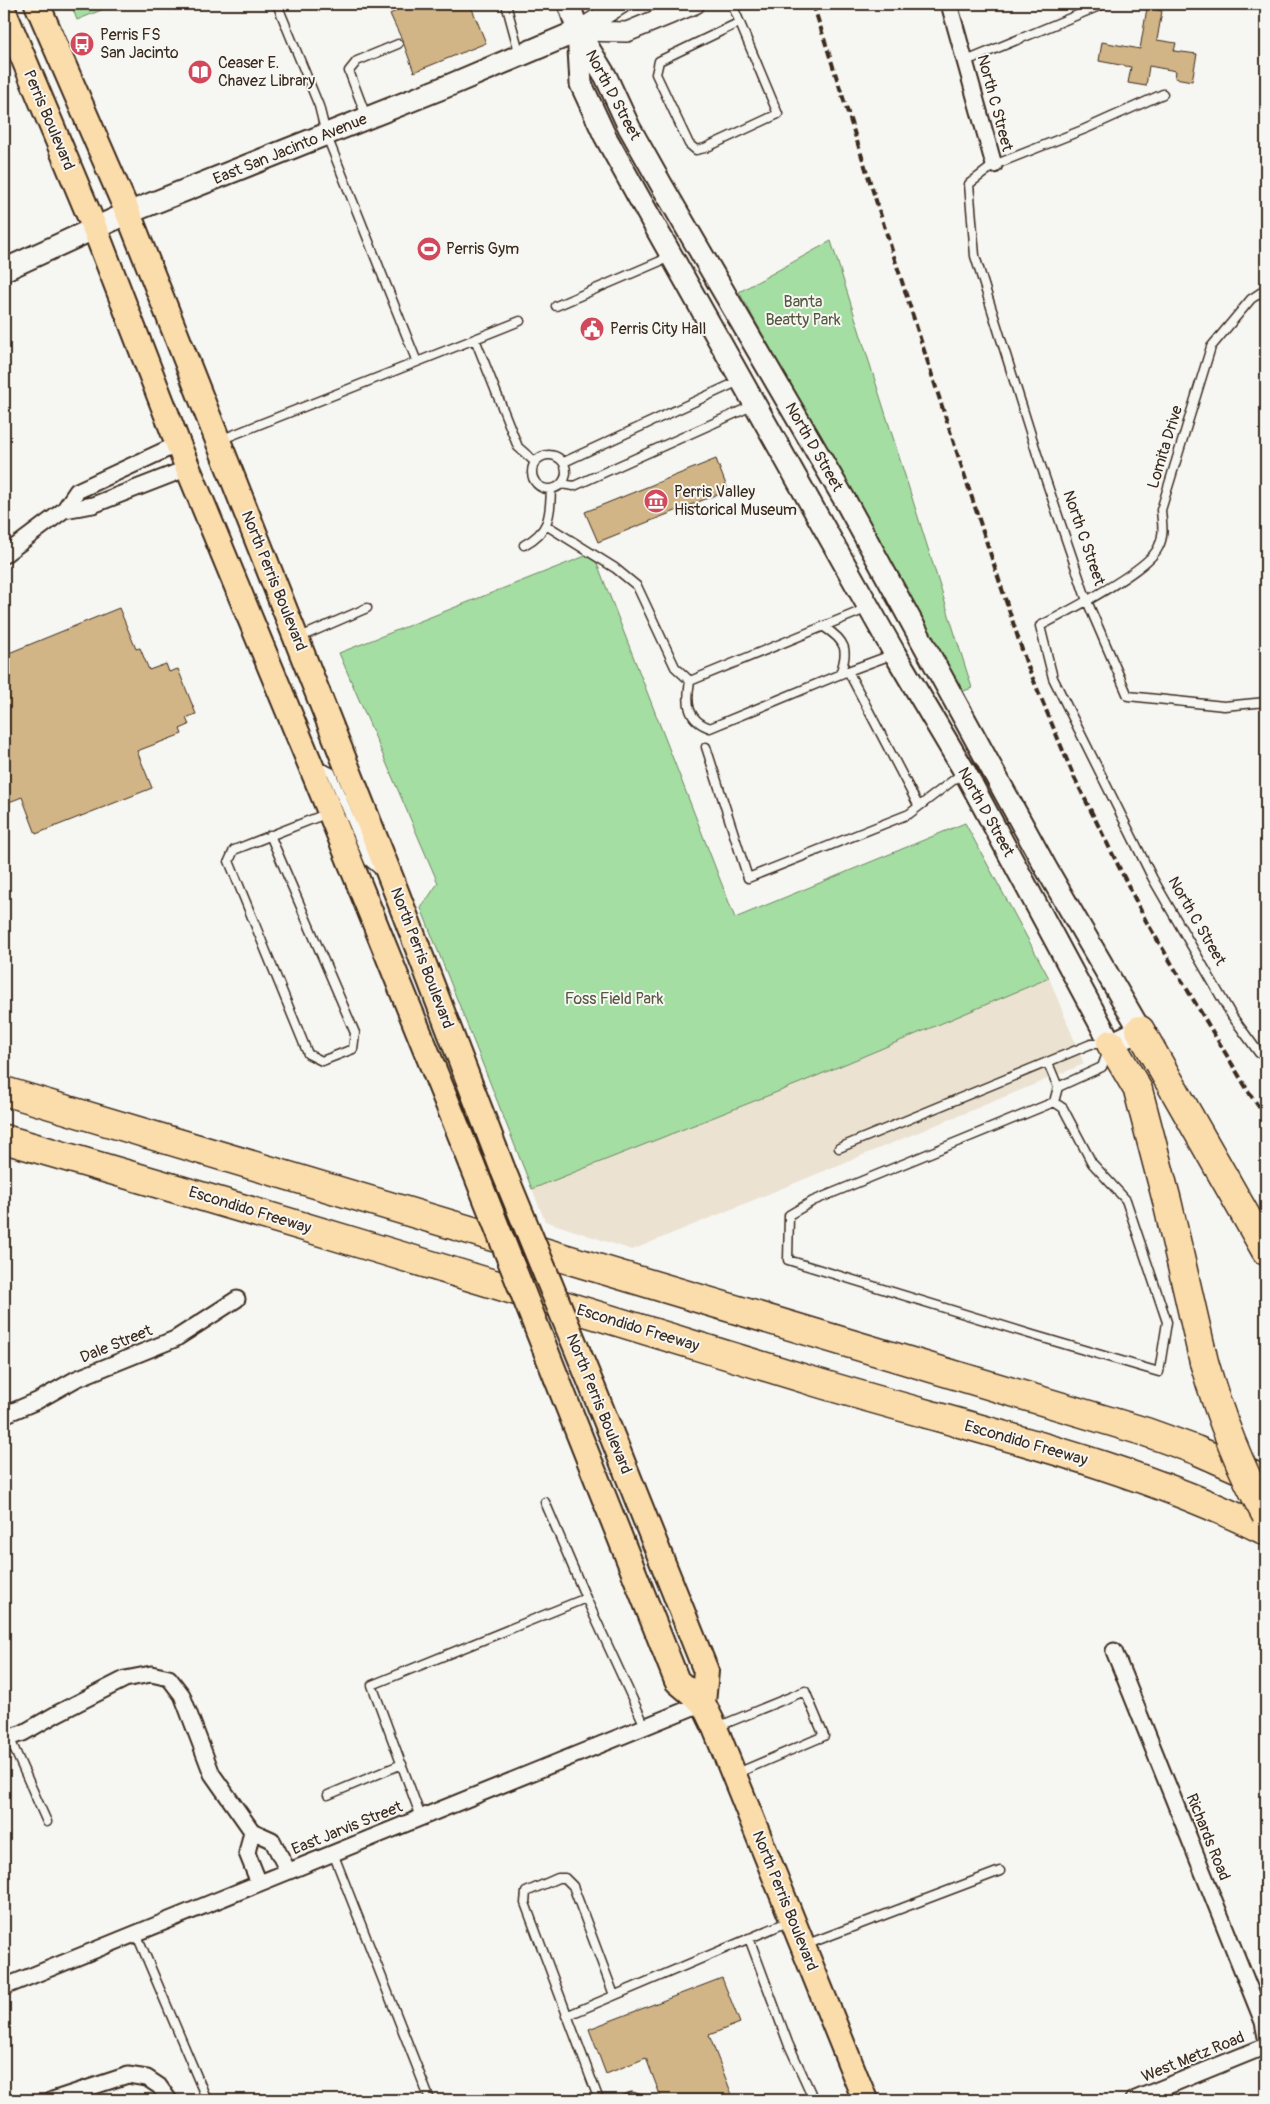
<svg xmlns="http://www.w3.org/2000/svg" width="1270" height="2104" font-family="Pangolin,sans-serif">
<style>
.built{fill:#ebe2d2}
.green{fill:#a4dea3;stroke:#708460}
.building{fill:#d1b586;stroke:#3b2a1e}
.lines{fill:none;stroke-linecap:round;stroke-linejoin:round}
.service-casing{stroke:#3b2a1e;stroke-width:11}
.minor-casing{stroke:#3b2a1e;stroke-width:19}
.tertiary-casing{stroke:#3b2a1e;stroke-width:22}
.secondary-casing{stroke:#3b2a1e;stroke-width:25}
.primary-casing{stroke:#3b2a1e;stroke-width:28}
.motorway-casing{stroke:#3b2a1e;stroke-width:31}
.service{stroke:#f6f6f2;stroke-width:8}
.minor{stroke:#f6f6f2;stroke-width:15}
.tertiary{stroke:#f6f6f2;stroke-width:19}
.secondary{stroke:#f6f6f2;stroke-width:21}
.primary{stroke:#fbdcab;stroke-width:24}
.motorway{stroke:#fbdcab;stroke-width:28}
.rail{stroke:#3b2a1e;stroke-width:4;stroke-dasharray:8 4;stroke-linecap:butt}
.primary-bridge-casing{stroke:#3b2a1e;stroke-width:28;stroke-linecap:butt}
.motorway-bridge-casing{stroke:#3b2a1e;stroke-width:31;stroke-linecap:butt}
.primary-bridge{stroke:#fbdcab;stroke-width:24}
.motorway-bridge{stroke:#fbdcab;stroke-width:28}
.labels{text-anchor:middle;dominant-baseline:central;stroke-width:4;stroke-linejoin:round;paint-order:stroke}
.poi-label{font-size:16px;fill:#3b2a1e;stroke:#f6f6f2;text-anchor:start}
.street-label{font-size:16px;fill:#3b2a1e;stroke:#f6f6f2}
.park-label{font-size:16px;fill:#55573f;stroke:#f6f6f2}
</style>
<rect width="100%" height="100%" fill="#f6f6f2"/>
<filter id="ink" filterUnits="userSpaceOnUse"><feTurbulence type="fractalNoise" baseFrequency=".02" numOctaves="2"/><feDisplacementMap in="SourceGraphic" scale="10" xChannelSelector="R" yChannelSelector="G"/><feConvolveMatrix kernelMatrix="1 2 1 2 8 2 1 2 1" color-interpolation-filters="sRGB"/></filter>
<g filter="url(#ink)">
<path class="built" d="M 1049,978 L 1084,1064 L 632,1250 L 545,1221 L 532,1189 Z"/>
<path class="green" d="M 71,4 L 116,4 L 77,20 Z
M 831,241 L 972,688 L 961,692 L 739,292 Z
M 593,553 L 735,918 L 965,823 L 1049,978 L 800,1083 L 532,1189 L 421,908 L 438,883 L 339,653 Z"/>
<path class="building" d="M 393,4 L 470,4 L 486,43 L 414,72 L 403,42 L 390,14 L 396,11 Z
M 1147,8 L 1162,11 L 1157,40 L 1176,43 L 1174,51 L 1197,54 L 1192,81 L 1175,78 L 1176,71 L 1149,66 L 1146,86 L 1128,83 L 1131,67 L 1099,61 L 1102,42 L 1140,49 Z
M 716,459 L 728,490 L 598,542 L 585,512 Z
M 119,608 L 136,649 L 140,648 L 149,670 L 166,664 L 169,672 L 178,669 L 196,714 L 186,718 L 189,725 L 180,729 L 182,734 L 137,751 L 152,788 L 36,834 L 22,797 L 4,804 L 4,655 Z
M 722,1978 L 740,2023 L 709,2035 L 734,2100 L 662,2100 L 646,2058 L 606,2074 L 589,2029 Z"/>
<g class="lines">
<defs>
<path id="service" d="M 506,4 L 520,55
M 732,4 L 778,114 L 705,148 L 696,150 L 689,144 L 656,74 L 659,61 L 738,23
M 966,61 L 1104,4
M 1163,94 L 1085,129 L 994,165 L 969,184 L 975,256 L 1037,454 L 1087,601 L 1128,696 L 1224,706 L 1266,702
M 366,116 L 349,71 L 357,61 L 398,44
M 1266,289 L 1251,299 L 1211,347 L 1161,510 C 1162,524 1165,535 1158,548 C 1147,571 1065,613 1040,626 L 1053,678 L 1153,879 L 1232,1016 L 1259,1053 L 1266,1056
M 556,306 L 670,257
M 475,339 L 518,447 L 535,462
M 417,362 L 520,321
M 220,440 L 417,362 L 326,134 L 319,106 L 277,4
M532 472a17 17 0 1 1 34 0a17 17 0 1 1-34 0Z
M 564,462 L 739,381
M 561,484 L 574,486 L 754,405
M 546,525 L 615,568 L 637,586 L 675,667 L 690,681
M 524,545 C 550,531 550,516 551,489
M 868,608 L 690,681 C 686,703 687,720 710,728 L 848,671 L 894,654
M 824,627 C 846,641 849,650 840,674
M 298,638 L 367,608
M 848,671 L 918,805
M 706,747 L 748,878 L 909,814 L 964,772
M 317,771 L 325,769 L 331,772 L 369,862 L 381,872
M 270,835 L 355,1033 L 353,1049 L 322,1061 L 308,1054 L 229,861 L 234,850 L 328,813
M 1048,1063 L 1058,1087 L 1054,1102
M 1058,1087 L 1102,1067 L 1108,1051
M 1054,1102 L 1063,1108 L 1092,1163 L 1126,1200 L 1167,1322 L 1159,1372 L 1033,1335 L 788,1260 L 789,1215 L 813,1201 Z
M 839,1148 L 1091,1044 L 1106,1044
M 545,1502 L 586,1598
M 717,1727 L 805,1691 L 824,1736 L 735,1774
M 9,1737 L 47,1822
M 328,1795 L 402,1764
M 421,1817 L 372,1685 L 586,1598 L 645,1726
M 333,1853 L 430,2100
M 136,1933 L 207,2100
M 749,1938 L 788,2043 L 814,2100
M 805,1945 L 1000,1871
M 566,2016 L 790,1921
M 599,2100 L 525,1903 L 526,1892 L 558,1878 L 565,1878 L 573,1886 L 614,1995
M 624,2100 L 632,2097 L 641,2100"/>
<path id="minor" d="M 949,4 L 994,165
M 178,444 L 77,491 L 64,510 L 93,505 L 188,468
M 4,555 L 64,510
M 4,1415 L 37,1401 L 76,1379 L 175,1339 L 237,1299
M 1114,1651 L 1263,2022 L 1266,2037
M 4,1739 L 23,1733 L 58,1713 L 125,1679 L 151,1674 L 169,1678 L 182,1695 L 212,1774 L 252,1831 L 272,1840 L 288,1871
M 252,1831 L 247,1853 L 259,1883
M 4,1987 L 703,1703
M 52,2100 L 128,2075 L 147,2078 L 159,2086 L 169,2100
M 1133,2100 L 1266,2046"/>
<path id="tertiary" d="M 578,31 L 627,32 L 695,4
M 578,31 L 621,4"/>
<path id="secondary" d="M 569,4 L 578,31 L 581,84 L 605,136 L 638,196 L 895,654 L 965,772 L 1111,1044 L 1140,1030 L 1046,868 L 846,502 L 661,184 L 629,127 L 606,77 L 578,31
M 4,270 L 128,213 L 450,85 L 578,31"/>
<path id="primary" d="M 37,4 L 128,213 L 392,881 L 503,1170
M 4,12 L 95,229 L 178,444 L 330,812 L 472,1164
M 557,1379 L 677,1681 L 703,1703 L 715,1728 L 865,2100
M 592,1386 L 706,1671 L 703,1703"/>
<path id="motorway" d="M 1140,1030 L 1266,1251
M 1111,1044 L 1138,1090 L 1167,1201 L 1204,1362
M 4,1091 L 1146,1432 L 1196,1450 L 1266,1481
M 4,1139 C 274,1216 543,1299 812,1381 C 964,1427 1123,1460 1266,1531"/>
</defs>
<use href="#service" class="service-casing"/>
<use href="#minor" class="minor-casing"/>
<use href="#tertiary" class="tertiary-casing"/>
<use href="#secondary" class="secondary-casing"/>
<use href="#primary" class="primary-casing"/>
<use href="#motorway" class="motorway-casing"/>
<use href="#service" class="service"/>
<use href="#minor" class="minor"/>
<use href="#tertiary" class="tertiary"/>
<use href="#secondary" class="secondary"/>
<use href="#primary" class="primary"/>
<use href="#motorway" class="motorway"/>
<path class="rail" d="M 813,4 L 947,422 L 1026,662 L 1074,777 L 1146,921 L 1250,1094 L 1266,1117"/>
<defs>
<path id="primary-bridge" d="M 472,1164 L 557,1379
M 503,1170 L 592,1386"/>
<path id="motorway-bridge" d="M 1204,1362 C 1220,1417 1238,1465 1266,1515"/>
</defs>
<use href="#primary-bridge" class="primary-bridge-casing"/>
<use href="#motorway-bridge" class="motorway-bridge-casing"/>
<use href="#primary-bridge" class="primary-bridge"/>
<use href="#motorway-bridge" class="motorway-bridge"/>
</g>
</g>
<defs>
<symbol id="bus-disc" viewBox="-11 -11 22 22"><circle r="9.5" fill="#d1495b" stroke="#f6f6f2"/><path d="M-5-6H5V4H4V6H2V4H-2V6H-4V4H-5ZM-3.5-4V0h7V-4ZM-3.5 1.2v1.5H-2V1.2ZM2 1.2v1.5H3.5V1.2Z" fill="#fff"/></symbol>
<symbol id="library-disc" viewBox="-11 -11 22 22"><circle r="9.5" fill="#d1495b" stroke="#f6f6f2"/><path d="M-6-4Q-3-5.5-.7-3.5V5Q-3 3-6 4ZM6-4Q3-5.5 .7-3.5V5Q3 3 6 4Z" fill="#fff"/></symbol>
<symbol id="stadium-disc" viewBox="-11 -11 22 22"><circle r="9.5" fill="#d1495b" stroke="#f6f6f2"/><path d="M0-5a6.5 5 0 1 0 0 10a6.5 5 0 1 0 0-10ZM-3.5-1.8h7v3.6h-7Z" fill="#fff"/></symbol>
<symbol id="civic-disc" viewBox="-11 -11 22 22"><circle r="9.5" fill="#d1495b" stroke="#f6f6f2"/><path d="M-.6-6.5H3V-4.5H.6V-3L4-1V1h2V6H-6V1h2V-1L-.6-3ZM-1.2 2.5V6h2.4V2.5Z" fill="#fff"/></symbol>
<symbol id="museum-disc" viewBox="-11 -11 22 22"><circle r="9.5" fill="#d1495b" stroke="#f6f6f2"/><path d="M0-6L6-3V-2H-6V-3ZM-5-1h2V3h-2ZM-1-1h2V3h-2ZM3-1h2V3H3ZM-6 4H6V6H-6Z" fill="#fff"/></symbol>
</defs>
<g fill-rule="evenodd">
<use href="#bus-disc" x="68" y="30" width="28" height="28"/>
<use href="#library-disc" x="186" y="58" width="28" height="28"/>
<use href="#stadium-disc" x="415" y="235" width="28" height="28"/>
<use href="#civic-disc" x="578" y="315" width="28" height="28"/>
<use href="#museum-disc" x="642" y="487" width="28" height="28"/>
</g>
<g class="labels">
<g class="poi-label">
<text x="100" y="35">Perris FS<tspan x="100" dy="18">San Jacinto</tspan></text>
<text x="218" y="63">Ceaser E.<tspan x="218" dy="18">Chavez Library</tspan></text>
<text x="446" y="249">Perris Gym</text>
<text x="610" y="329">Perris City Hall</text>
<text x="674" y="492">Perris Valley<tspan x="674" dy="18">Historical Museum</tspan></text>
</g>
<g class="street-label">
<text transform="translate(613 95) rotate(62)">North D Street</text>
<text transform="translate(995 103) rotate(75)">North C Street</text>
<text transform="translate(49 120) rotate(67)">Perris Boulevard</text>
<text transform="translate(290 149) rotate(-22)">East San Jacinto Avenue</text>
<text transform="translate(814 447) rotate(60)">North D Street</text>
<text transform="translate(1165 447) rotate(-73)">Lomita Drive</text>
<text transform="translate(1084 538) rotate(71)">North C Street</text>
<text transform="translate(274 581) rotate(68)">North Perris Boulevard</text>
<text transform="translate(986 812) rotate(61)">North D Street</text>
<text transform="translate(1197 921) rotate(60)">North C Street</text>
<text transform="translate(422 958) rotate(69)">North Perris Boulevard</text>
<text transform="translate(250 1210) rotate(17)">Escondido Freeway</text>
<text transform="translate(638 1328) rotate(17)">Escondido Freeway</text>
<text transform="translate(116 1344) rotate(-22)">Dale Street</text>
<text transform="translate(599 1404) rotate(68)">North Perris Boulevard</text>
<text transform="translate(1026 1443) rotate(16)">Escondido Freeway</text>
<text transform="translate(347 1828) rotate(-22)">East Jarvis Street</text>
<text transform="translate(1208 1837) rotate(68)">Richards Road</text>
<text transform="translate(785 1901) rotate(68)">North Perris Boulevard</text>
<text transform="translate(1193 2057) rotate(-22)">West Metz Road</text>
</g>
<g class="park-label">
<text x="803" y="302">Banta<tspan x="803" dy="18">Beatty Park</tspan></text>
<text x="614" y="999">Foss Field Park</text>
</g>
</g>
<rect width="1270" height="2104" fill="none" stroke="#f6f6f2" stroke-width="20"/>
<rect x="10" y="10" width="1250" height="2084" fill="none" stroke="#3b2a1e" stroke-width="2" filter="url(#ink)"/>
</svg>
